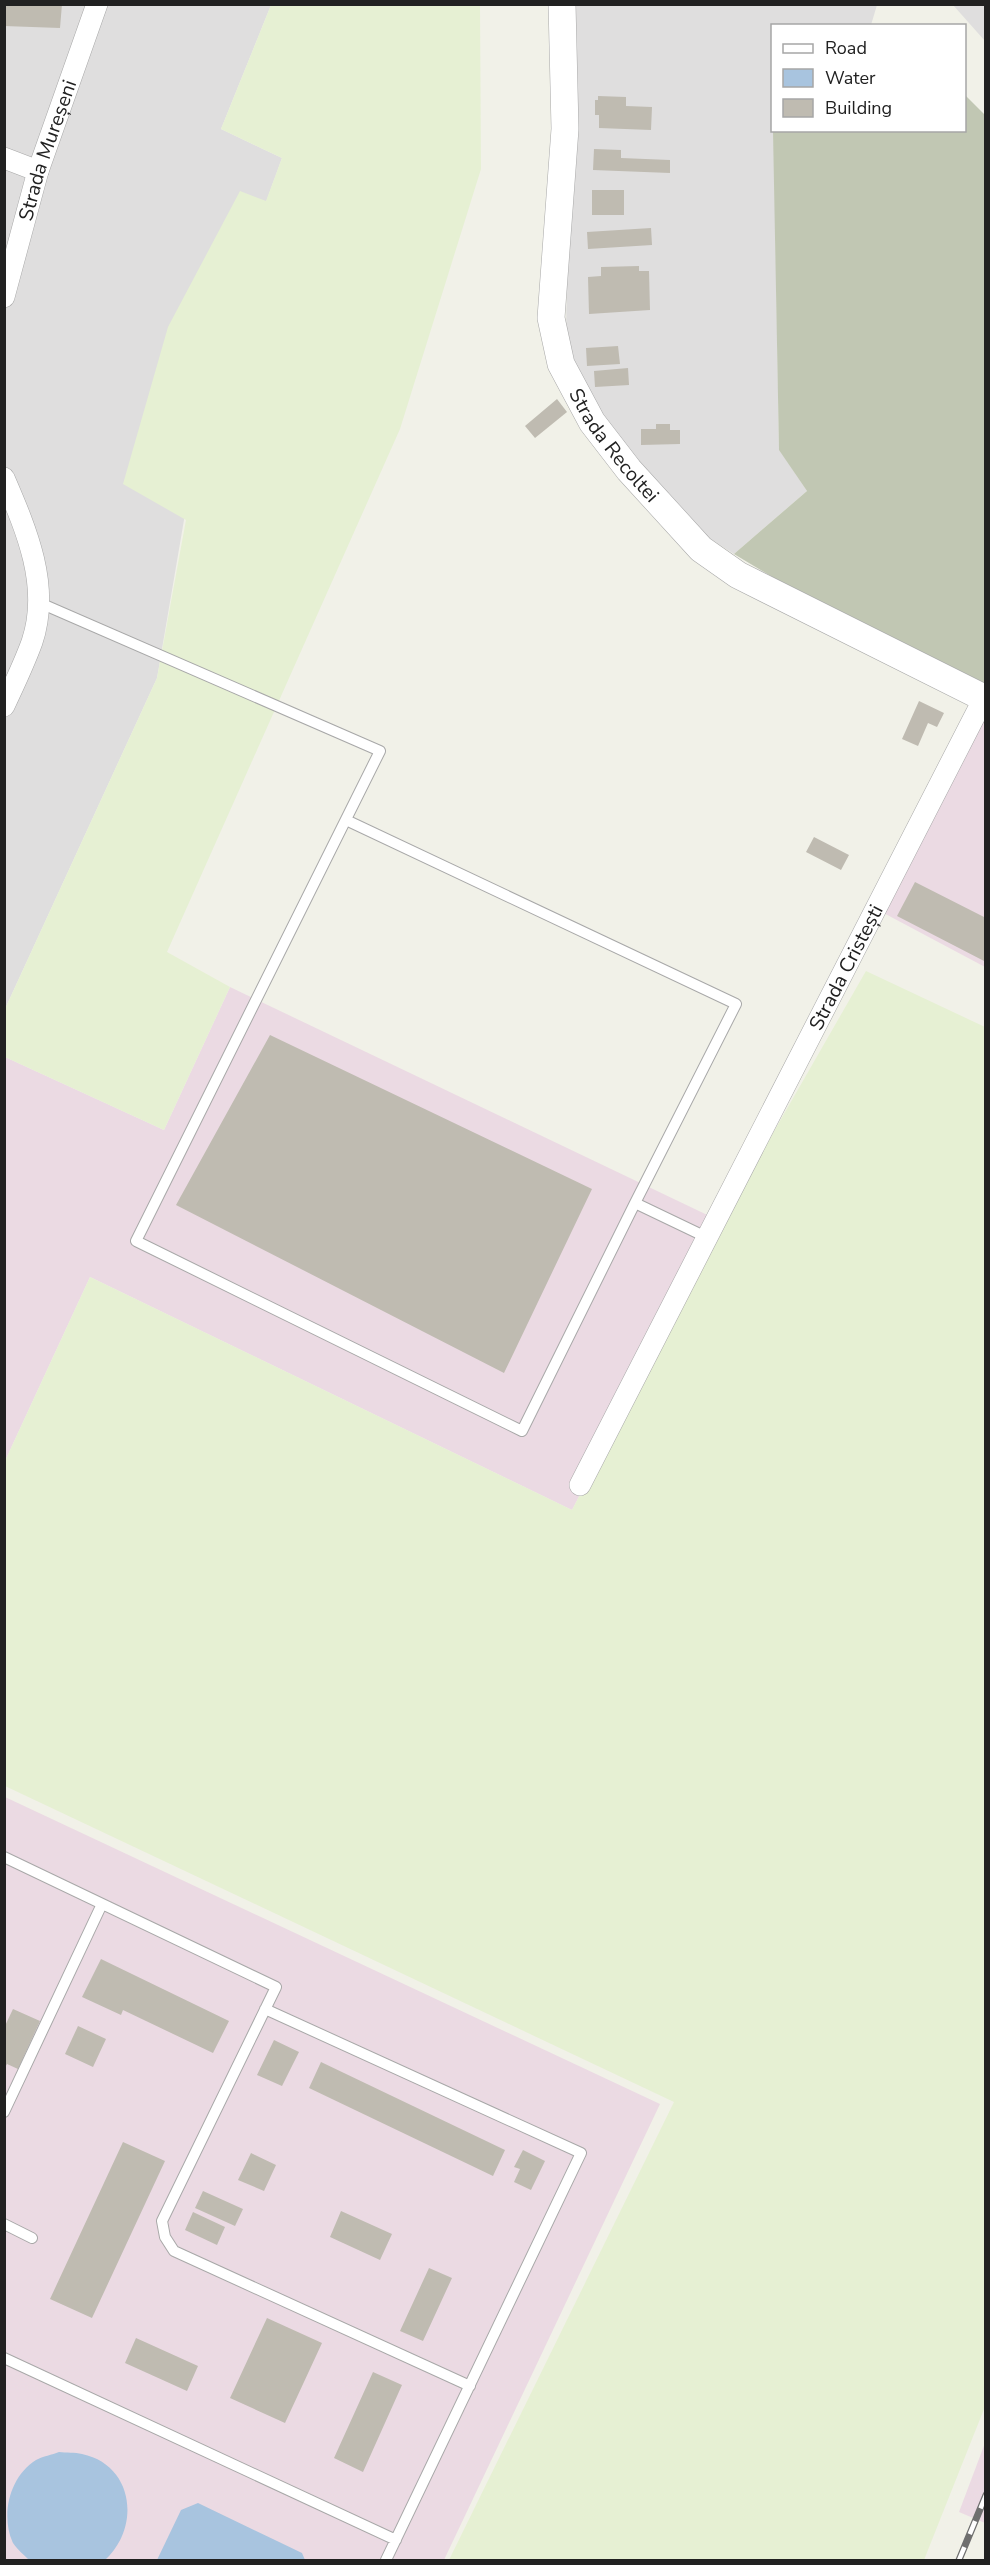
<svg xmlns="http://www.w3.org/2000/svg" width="990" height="2565" font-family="'Nunito Sans',sans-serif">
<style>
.residential{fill:#dfdede}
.industrial{fill:#ebdae3}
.construction{fill:#c1c7b3}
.farmland{fill:#e6f0d3}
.water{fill:#a8c4df}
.building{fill:#bfbbb1}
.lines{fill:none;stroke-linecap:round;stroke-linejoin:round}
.service-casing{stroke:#a8a8a8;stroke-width:12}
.minor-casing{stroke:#a8a8a8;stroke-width:22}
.tertiary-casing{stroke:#a8a8a8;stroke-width:28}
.service{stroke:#fff;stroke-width:10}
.minor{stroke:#fff;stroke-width:21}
.tertiary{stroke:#fff;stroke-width:27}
.rail-casing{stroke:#6f6f6f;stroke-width:7}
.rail{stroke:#fff;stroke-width:4.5;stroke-dasharray:14;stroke-linecap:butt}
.labels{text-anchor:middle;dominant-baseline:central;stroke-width:5;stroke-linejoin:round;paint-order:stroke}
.street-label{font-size:20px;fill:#212121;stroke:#fff}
</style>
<rect width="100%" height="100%" fill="#f1f1e8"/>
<path class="residential" d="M 5,5 L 271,5 L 221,129 L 282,158 L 266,202 L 240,192 L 157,678 L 5,1009 Z
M 572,5 L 877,5 L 871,25 L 772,26 L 779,449 L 807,491 L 734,554 L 706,536 L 586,402 L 566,333 Z
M 953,5 L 985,5 L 985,41 Z"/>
<path class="industrial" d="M 986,711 L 985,967 L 878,910 Z
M 230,987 L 722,1222 L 572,1510 L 90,1277 L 5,1461 L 5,1057 L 164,1130 Z
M 5,1797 L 660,2104 L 444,2560 L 5,2560 Z
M 985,2443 L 986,2523 L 985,2523 L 959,2512 Z"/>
<path class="construction" d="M 965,95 L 986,116 L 985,684 L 796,591 L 734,554 L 807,491 L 779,450 L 773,131 L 964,130 Z"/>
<path class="farmland" d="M 271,5 L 480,5 L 481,169 L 400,429 L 167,952 L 230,987 L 164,1130 L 5,1057 L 5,1009 L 157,678 L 186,520 L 123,484 L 168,327 L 240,191 L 266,201 L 282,158 L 221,129 Z
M 866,971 L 985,1027 L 986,2404 L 924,2560 L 449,2560 L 674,2102 L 5,1786 L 5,1461 L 90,1277 L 572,1510 L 722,1222 Z"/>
<path class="water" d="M 59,2452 C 66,2453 75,2452 82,2454 C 134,2465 141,2527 105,2560 L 29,2560 C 24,2555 17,2549 13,2543 C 0,2515 10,2476 36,2460 C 43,2456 52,2455 59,2452 Z
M 198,2503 L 302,2553 L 305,2560 L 157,2560 L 181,2510 Z"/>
<path class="building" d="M 4,4 L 62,4 L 60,28 L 4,26 Z
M 598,96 L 626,97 L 626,106 L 652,107 L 651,130 L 599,128 L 599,115 L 595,115 L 595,100 L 598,100 Z
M 594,149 L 621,150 L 621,158 L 670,160 L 670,173 L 593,170 Z
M 592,190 L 624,190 L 624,215 L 592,215 Z
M 651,228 L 652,245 L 588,249 L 587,232 Z
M 639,266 L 639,271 L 649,271 L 650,310 L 589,314 L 588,277 L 601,276 L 601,267 Z
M 618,346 L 620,364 L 587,366 L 586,348 Z
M 628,368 L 629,385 L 595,387 L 594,371 Z
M 557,399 L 567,412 L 535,438 L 525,426 Z
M 656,424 L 670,424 L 670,430 L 680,430 L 680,444 L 641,445 L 641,429 L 656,429 Z
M 919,701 L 944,713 L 937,727 L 928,723 L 918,746 L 902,739 Z
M 814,837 L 849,855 L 841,870 L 806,852 Z
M 915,882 L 986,918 L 986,962 L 897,916 Z
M 270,1035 L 592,1189 L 504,1373 L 176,1205 Z
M 101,1959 L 229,2021 L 213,2053 L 123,2010 L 121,2015 L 82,1997 Z
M 13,2009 L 40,2021 L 18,2069 L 7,2064 L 4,2069 L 4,2028 Z
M 78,2026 L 106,2039 L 93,2067 L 65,2054 Z
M 274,2040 L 299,2052 L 282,2086 L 257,2075 Z
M 321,2062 L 505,2150 L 493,2176 L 309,2088 Z
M 123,2142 L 165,2161 L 92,2318 L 50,2299 Z
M 523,2150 L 545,2161 L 531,2190 L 514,2182 L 520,2169 L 514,2167 Z
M 251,2153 L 276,2165 L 264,2191 L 238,2180 Z
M 203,2191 L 243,2209 L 235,2226 L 195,2208 Z
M 341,2211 L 392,2234 L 380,2260 L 330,2237 Z
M 193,2212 L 225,2227 L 217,2245 L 185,2230 Z
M 429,2268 L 452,2278 L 423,2341 L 400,2331 Z
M 267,2318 L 322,2343 L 285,2423 L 230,2398 Z
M 136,2338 L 198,2366 L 187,2391 L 125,2363 Z
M 373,2372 L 402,2385 L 363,2472 L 334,2458 Z"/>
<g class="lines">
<defs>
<path id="service" d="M 40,603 L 380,751 L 136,1241 L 522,1431 L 635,1203 L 706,1237
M 346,820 L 736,1004 L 635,1203
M 4,1857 L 276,1987 L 162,2221 L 165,2237 L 174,2251 L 470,2386
M 265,2009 L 581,2153 L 386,2560
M 4,2112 L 102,1904
M 4,2224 L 32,2238
M 4,2358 L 396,2540"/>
<g id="minor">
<path d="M 4,158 L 38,171"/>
<path id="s1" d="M 4,297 L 38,171 L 97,4"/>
<path d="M 4,478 C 26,529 51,586 32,642 C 24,664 14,685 4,706"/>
<path id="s2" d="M 580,1485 L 984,698"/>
</g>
<g id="tertiary">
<path id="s3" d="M 562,4 L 565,129 L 551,318 L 561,364 L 592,422 L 629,470 L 701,549 L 738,575 L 986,699"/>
</g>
</defs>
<use href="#service" class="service-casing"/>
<use href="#minor" class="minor-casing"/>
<use href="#tertiary" class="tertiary-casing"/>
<use href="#service" class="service"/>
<use href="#minor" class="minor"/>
<use href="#tertiary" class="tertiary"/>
<defs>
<path id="rail" d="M 959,2560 L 986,2495"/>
</defs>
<use href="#rail" class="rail-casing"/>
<use href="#rail" class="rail"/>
</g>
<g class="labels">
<g class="street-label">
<text stroke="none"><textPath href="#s1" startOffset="153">Strada Mureșeni</textPath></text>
<text stroke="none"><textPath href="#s3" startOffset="459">Strada Recoltei</textPath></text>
<text stroke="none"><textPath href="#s2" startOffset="582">Strada Cristești</textPath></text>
</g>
</g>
<rect width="990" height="2565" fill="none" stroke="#212121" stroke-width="12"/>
<rect x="771" y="24" width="195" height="108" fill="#ffffff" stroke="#a6a6a6" stroke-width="1.5"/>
<rect x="783" y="44" width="30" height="9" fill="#ffffff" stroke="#a6a6a6" stroke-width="1.5"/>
<text x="825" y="54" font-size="18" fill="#212121">Road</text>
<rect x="783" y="69" width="30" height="18" fill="#a8c4df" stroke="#a6a6a6" stroke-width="1.5"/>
<text x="825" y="84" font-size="18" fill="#212121">Water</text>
<rect x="783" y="99" width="30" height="18" fill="#bfbbb1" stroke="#a6a6a6" stroke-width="1.5"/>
<text x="825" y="114" font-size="18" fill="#212121">Building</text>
</svg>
